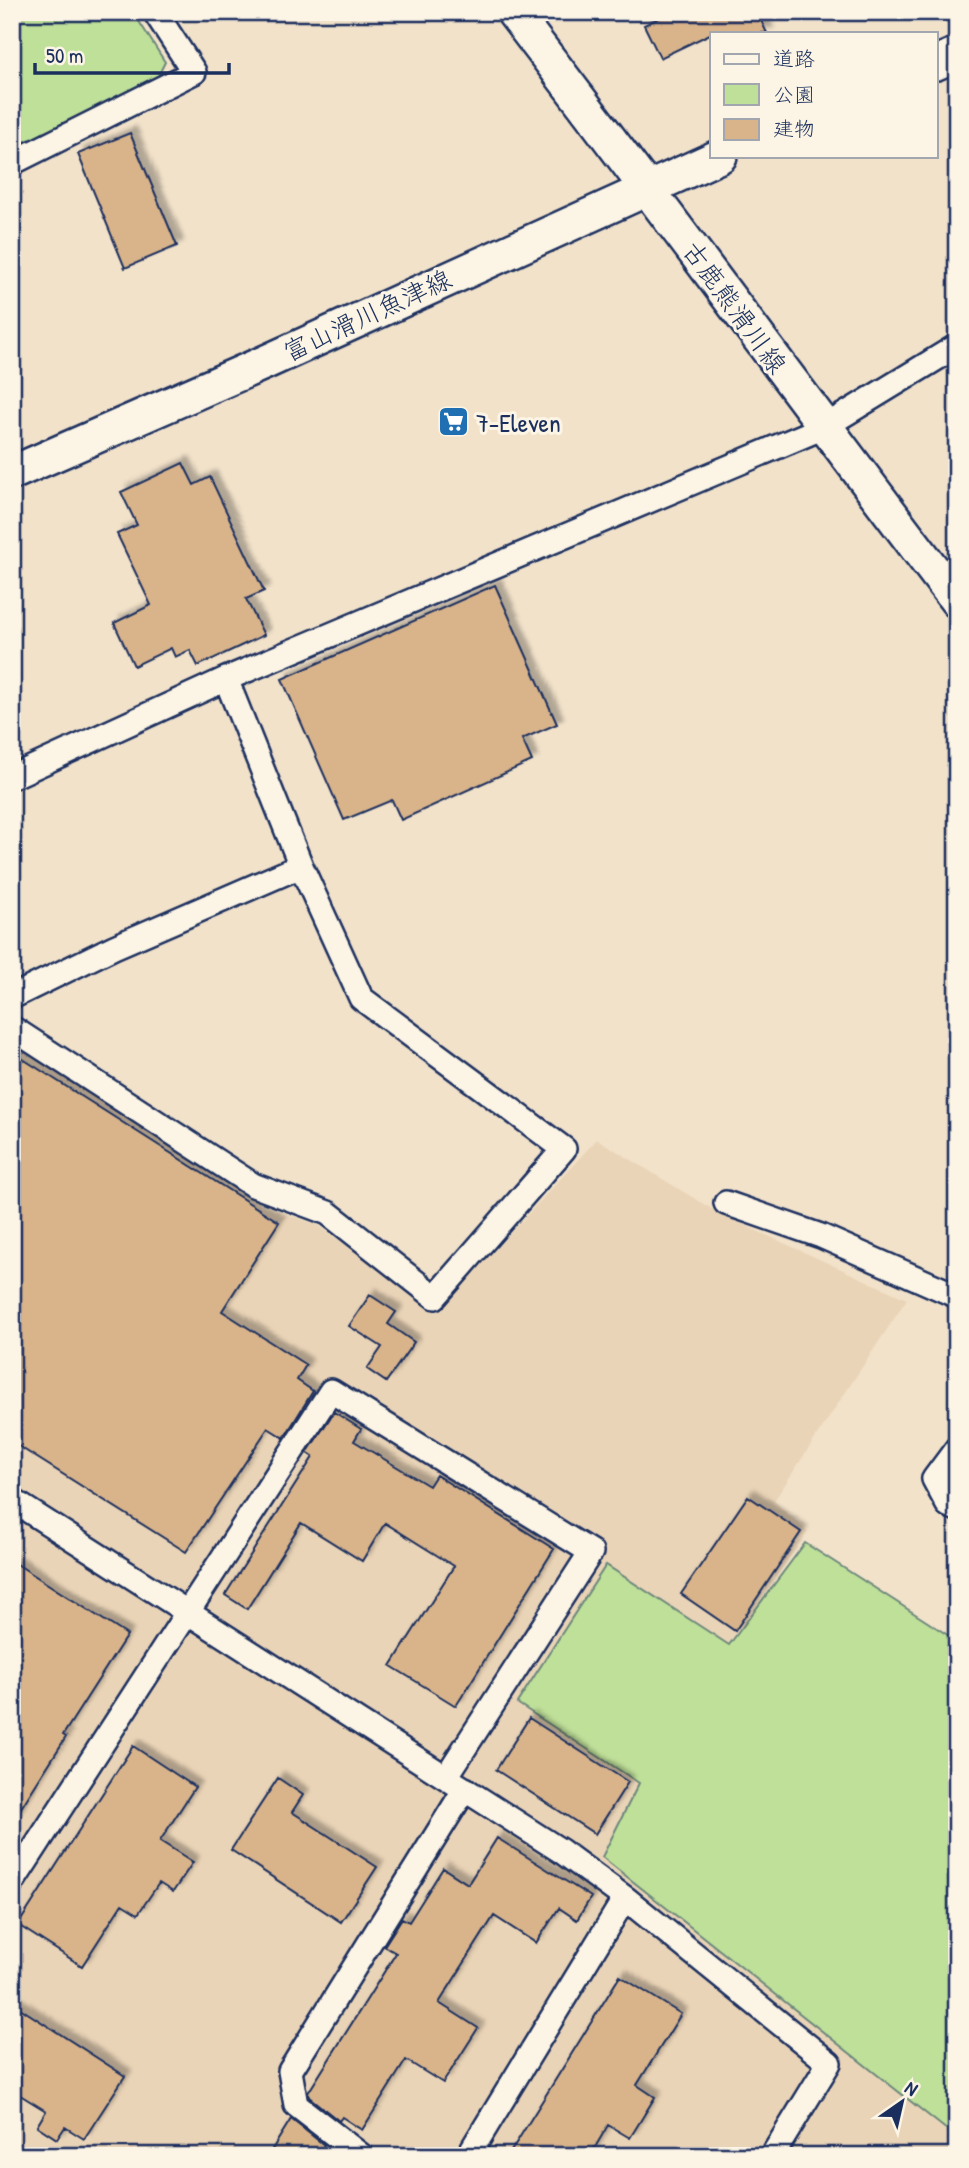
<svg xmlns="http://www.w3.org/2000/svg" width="969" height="2168" font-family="'Patrick Hand','Klee One',sans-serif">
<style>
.built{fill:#ead4b7}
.green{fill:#bfe099;stroke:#6d887c;stroke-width:2}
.building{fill:#d9b48a;stroke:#1b2f5e;stroke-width:2;filter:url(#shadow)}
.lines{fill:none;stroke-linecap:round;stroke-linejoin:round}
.minor-casing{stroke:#1b2f5e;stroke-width:28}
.secondary-casing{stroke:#1b2f5e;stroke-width:38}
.minor{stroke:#fcf5e5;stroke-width:23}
.secondary{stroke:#fcf5e5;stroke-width:33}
.labels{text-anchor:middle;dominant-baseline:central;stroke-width:6;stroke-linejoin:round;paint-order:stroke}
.street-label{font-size:26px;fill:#1b2f5e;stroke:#fcf5e5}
.poi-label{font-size:26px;fill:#1b2f5e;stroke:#fcf5e5;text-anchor:start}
</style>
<defs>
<filter id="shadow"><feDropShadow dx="6" dy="-6" stdDeviation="2" flood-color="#0004"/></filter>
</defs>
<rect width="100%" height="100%" fill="#f2e2ca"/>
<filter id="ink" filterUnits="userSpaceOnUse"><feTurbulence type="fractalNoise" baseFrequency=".0143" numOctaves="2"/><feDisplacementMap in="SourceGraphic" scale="14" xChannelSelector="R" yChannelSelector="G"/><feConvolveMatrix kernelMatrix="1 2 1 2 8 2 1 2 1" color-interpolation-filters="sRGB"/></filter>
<g filter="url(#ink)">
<path class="built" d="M 12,1044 L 261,1205 L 318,1225 L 438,1312 L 597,1139 L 720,1214 L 907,1299 L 774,1501 L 808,1532 L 729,1645 L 640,1783 L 602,1856 L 957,2138 L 957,2156 L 12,2156 Z"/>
<path class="green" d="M 12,12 L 133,12 L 165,62 L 158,76 L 12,151 Z
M 805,1543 L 957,1641 L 957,2138 L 602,1857 L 639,1783 L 517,1703 L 606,1565 L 729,1645 Z"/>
<path class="building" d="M 672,12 L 757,12 L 767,33 L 712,33 L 660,58 L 644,25 Z
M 130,133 L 177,246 L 125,268 L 78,154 Z
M 183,463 L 194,485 L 210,477 L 264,591 L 246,599 L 264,635 L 198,666 L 190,650 L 175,657 L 171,648 L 134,666 L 114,623 L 151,605 L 117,534 L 137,525 L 121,492 Z
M 495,585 L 557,724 L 522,739 L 532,761 L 401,820 L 392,800 L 344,820 L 282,679 Z
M 12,1052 L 279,1222 L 222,1311 L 306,1365 L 297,1380 L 313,1391 L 284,1438 L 268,1428 L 186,1552 L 12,1442 Z
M 370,1295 L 396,1312 L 388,1324 L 414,1342 L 386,1382 L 367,1369 L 382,1347 L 349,1326 Z
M 334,1412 L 361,1429 L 354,1441 L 429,1486 L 436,1475 L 554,1549 L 456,1706 L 391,1666 L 454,1566 L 385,1523 L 362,1561 L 301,1523 L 247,1609 L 225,1595 L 313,1457 L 307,1453 Z
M 748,1496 L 801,1532 L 735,1631 L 681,1594 Z
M 12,1561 L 127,1635 L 63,1735 L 66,1737 L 12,1822 Z
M 529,1718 L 628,1782 L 595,1834 L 496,1770 Z
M 133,1746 L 195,1787 L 160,1841 L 193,1862 L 173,1892 L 159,1883 L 138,1914 L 122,1904 L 82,1966 L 18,1925 Z
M 278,1778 L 303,1795 L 292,1812 L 377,1867 L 341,1922 L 231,1850 Z
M 497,1838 L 591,1897 L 577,1920 L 559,1908 L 536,1943 L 494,1916 L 439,2003 L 478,2028 L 443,2083 L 406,2060 L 362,2130 L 342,2117 L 339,2121 L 309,2097 L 308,2093 L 396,1953 L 384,1946 L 402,1918 L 409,1922 L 443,1868 L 468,1884 Z
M 620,1976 L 681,2014 L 637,2085 L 655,2097 L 630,2138 L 608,2125 L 590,2156 L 508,2156 Z
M 12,2003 L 125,2076 L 84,2139 L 65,2127 L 57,2139 L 37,2126 L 46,2111 L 12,2090 Z
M 291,2119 L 324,2145 L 317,2156 L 268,2156 Z"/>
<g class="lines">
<defs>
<path id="minor" d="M 12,163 L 194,72 L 155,12
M 12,777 L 226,679 L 824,427 L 957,346
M 12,997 L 114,947 L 301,866
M 12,1028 L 253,1185 L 328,1213 L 435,1297 L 564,1149 L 361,998 L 301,866 L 226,679
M 726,1203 L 821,1236 L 957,1296
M 957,1448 L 934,1479 L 948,1505 L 957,1509
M 12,1500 L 561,1851 L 625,1898 L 829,2063 L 772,2156
M 12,1883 L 331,1391 L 591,1552 L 446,1777
M 362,2156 L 296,2105 L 290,2071 L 465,1789
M 468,2156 L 625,1898"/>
<path id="secondary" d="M 513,12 C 663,207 808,406 957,601
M 936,63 L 957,54
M 12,473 L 266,362 L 720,156"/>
</defs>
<use href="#minor" class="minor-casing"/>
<use href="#secondary" class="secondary-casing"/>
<use href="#minor" class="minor"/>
<use href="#secondary" class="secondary"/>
</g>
</g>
<defs>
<symbol id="supermarket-square" viewBox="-11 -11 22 22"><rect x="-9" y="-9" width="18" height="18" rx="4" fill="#1f6fb2" stroke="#fcf5e5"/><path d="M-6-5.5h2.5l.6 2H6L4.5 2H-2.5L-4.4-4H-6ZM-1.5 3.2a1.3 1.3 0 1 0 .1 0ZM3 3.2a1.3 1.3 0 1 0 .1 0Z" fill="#fff"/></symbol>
</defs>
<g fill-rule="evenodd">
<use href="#supermarket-square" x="436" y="404" width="35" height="35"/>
</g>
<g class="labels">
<g class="street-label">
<text transform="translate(735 307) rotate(54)">古鹿熊滑川線</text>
<text transform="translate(367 315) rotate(-25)">富山滑川魚津線</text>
</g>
<g class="poi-label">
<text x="476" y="422">7-Eleven</text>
</g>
</g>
<rect width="969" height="2168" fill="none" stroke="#fcf5e5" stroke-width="42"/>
<rect x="21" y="21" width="927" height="2126" fill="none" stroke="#1b2f5e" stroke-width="2.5" filter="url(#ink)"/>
<rect x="710" y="32" width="228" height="126" fill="#fcf5e5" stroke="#a2a6af" stroke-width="2"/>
<rect x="724" y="54" width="35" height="10" fill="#fcf5e5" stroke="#a2a6af" stroke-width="2"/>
<text x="773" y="66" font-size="21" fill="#1b2f5e">道路</text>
<rect x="724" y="84" width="35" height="21" fill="#bfe099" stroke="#a2a6af" stroke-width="2"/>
<text x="773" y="102" font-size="21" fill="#1b2f5e">公園</text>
<rect x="724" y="119" width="35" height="21" fill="#d9b48a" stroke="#a2a6af" stroke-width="2"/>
<text x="773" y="136" font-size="21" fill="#1b2f5e">建物</text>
<g transform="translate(902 2102) rotate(34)" stroke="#fcf5e5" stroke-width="5" paint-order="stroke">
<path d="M0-5L12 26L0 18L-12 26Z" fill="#1b2f5e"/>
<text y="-10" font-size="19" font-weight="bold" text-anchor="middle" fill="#1b2f5e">N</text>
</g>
<path d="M35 63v10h194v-10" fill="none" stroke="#1b2f5e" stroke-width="3.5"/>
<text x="46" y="63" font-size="21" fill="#1b2f5e" stroke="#fcf5e5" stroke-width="5" paint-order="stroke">50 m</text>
</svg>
